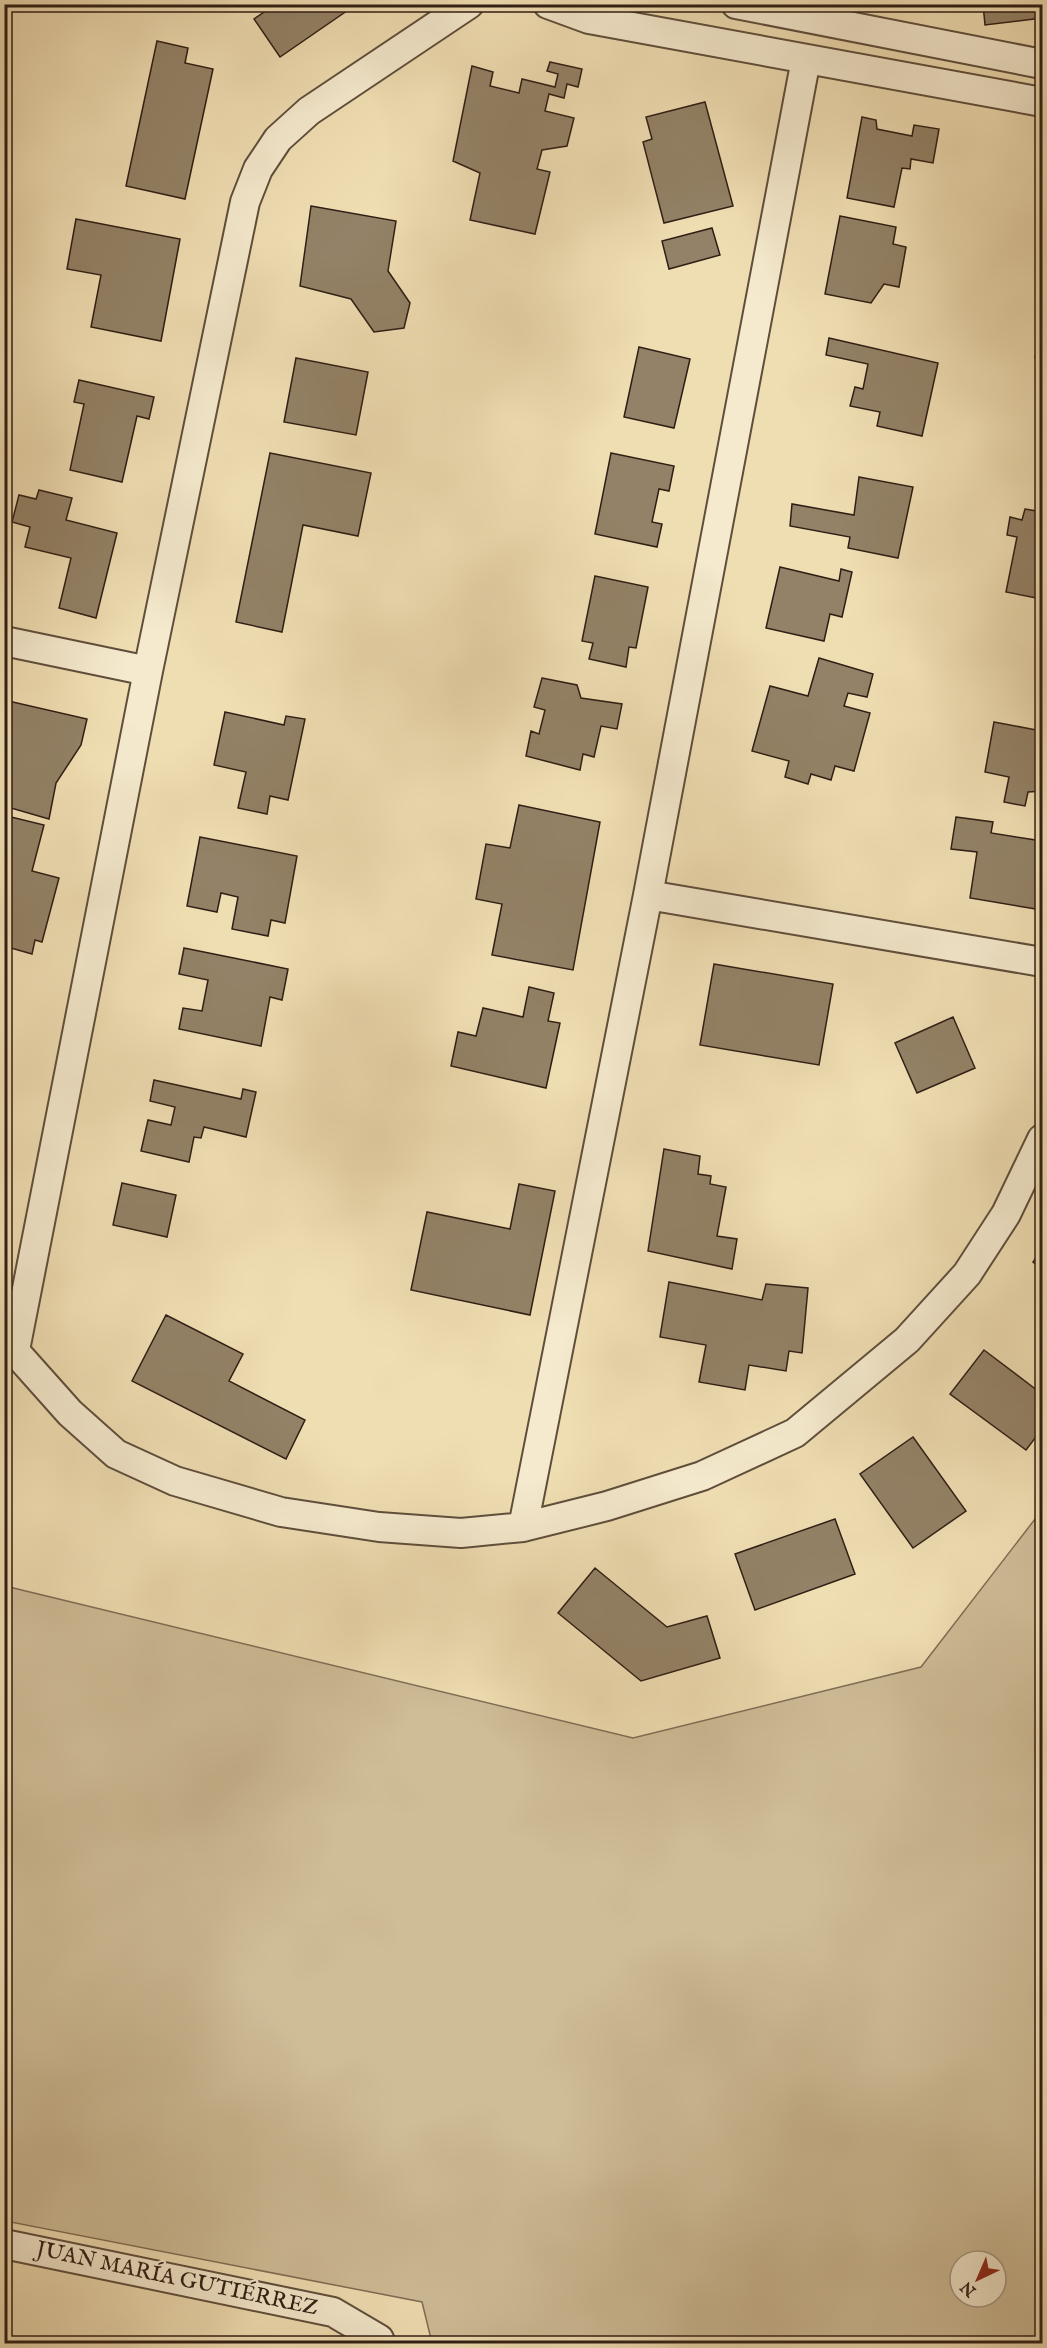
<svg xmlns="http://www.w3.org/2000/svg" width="1047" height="2348" font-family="'IM FELL English',serif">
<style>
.green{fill:#cfbd98;stroke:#7f6e56;stroke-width:1.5;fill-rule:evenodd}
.building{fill:#938267;stroke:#2f1e15;stroke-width:1.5}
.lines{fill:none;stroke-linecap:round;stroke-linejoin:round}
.minor-casing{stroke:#5f4e3c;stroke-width:32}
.minor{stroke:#f5eace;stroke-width:28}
.labels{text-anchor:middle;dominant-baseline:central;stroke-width:4.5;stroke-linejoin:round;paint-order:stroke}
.street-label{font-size:22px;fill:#2f1e15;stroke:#f5eace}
</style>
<rect width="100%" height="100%" fill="#f0deb3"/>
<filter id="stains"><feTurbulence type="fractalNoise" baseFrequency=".00333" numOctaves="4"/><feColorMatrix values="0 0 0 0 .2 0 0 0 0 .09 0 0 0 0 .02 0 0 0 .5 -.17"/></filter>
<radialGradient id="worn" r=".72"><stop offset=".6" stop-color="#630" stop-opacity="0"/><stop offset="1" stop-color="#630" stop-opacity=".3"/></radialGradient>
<path class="green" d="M 1042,1510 L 1042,2343 L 432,2343 L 422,2302 L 5,2221 L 5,1586 L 633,1738 L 921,1667 ZM 960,2261 L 996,2261 L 996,2297 L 960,2297 Z"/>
<path class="building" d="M 276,4 L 349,4 L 351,8 L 280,57 L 254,19 Z
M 983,4 L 1042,4 L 1042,18 L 985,25 Z
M 157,41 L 188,48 L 185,63 L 213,69 L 185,199 L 126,186 Z
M 550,62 L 582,69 L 578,87 L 567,84 L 564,98 L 549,94 L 545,111 L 574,118 L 567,146 L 542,150 L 537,169 L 550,172 L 535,234 L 470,220 L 480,173 L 453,161 L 472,66 L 493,72 L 490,86 L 519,93 L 522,79 L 555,87 L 558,74 L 547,71 Z
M 705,102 L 733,206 L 664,223 L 643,142 L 652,139 L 646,117 Z
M 862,117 L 876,120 L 877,129 L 912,136 L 914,125 L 939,129 L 933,163 L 911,159 L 910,169 L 902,168 L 894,207 L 847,198 Z
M 311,206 L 396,221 L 388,271 L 410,303 L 404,328 L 374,332 L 351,299 L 300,286 Z
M 840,216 L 896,227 L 893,244 L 906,247 L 899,287 L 884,284 L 871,303 L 825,294 Z
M 76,219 L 180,239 L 161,341 L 91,327 L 101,275 L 67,269 Z
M 712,228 L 720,255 L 669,269 L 662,241 Z
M 1042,321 L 1042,360 L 1035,358 Z
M 829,338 L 938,363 L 922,436 L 877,426 L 880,412 L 850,406 L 855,387 L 863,389 L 868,364 L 826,355 Z
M 639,347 L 690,359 L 674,428 L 624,417 Z
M 296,358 L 368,372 L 356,435 L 284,422 Z
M 79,380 L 154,397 L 149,419 L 137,416 L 122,482 L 70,470 L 84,404 L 74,402 Z
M 270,453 L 371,473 L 358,536 L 303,525 L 282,632 L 236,622 Z
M 611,453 L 674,466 L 669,491 L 659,489 L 652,522 L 662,524 L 657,547 L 595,534 Z
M 859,477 L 913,487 L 898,558 L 848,548 L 850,537 L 790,526 L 792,504 L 854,515 Z
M 39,490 L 72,498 L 66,520 L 117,533 L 96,618 L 59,608 L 71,558 L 25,547 L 30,527 L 12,522 L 19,495 L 36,499 Z
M 1025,509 L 1042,512 L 1042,599 L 1006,592 L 1017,537 L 1007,535 L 1010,517 L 1022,520 Z
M 780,567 L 839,581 L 841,569 L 852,572 L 842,617 L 830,614 L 824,641 L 766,628 Z
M 595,576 L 648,587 L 636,648 L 629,647 L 626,667 L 589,659 L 593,643 L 582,641 Z
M 819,658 L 873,674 L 867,697 L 848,693 L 844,706 L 870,713 L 854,771 L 835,766 L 831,780 L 811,774 L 808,784 L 785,777 L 789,761 L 752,751 L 770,686 L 808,696 Z
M 542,678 L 577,685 L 581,698 L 622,704 L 617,729 L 601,726 L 594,757 L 583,754 L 580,770 L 526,756 L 531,731 L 539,734 L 545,710 L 534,707 Z
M 4,700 L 87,719 L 81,745 L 56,783 L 49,819 L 4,806 Z
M 225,712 L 284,725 L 286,716 L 305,719 L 288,800 L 270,796 L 267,814 L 238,808 L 246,772 L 214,765 Z
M 994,722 L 1042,731 L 1040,742 L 1042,742 L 1042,791 L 1028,792 L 1025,806 L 1004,802 L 1009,777 L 985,772 Z
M 519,805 L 600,822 L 573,970 L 492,955 L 502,904 L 476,899 L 486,844 L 510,848 Z
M 7,816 L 44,825 L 32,871 L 59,878 L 42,942 L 35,940 L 32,954 L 4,946 L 8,924 L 4,923 L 4,825 Z
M 956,817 L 993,822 L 991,833 L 1042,841 L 1042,910 L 970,898 L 977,852 L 951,849 Z
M 200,837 L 297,856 L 285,923 L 271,920 L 268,936 L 232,929 L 238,897 L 221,893 L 217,912 L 187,906 Z
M 184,948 L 288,969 L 282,1000 L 270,997 L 261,1046 L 179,1029 L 183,1008 L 202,1011 L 208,980 L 179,974 Z
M 714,964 L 833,984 L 819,1065 L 700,1045 Z
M 529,987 L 554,993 L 548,1021 L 560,1023 L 546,1088 L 451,1066 L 458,1032 L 476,1036 L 483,1008 L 523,1017 Z
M 953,1017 L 975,1068 L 917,1093 L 895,1043 Z
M 4,1061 L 11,1063 L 4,1092 Z
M 154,1080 L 241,1099 L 243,1089 L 256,1092 L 246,1137 L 204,1127 L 201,1138 L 194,1137 L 189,1162 L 141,1151 L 148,1120 L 171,1125 L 175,1107 L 150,1101 Z
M 664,1149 L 700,1156 L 698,1174 L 711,1176 L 710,1184 L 726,1187 L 717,1236 L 737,1239 L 732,1269 L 648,1251 Z
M 122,1183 L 176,1195 L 167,1237 L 113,1225 Z
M 519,1184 L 555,1191 L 530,1315 L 411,1290 L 427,1212 L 510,1229 Z
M 1042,1249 L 1042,1269 L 1033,1262 Z
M 669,1282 L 762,1300 L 766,1284 L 808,1288 L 802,1353 L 789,1351 L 786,1371 L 749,1365 L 745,1390 L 699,1382 L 706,1345 L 660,1337 Z
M 166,1315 L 243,1354 L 229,1381 L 305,1420 L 286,1459 L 132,1381 Z
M 984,1350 L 1042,1394 L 1042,1429 L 1026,1450 L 950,1394 Z
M 913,1437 L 966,1511 L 913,1548 L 860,1474 Z
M 835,1519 L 855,1574 L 755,1610 L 735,1554 Z
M 595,1568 L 667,1627 L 707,1616 L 720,1658 L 641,1681 L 558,1613 Z"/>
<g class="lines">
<defs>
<path id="minor" d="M 548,4 L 589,19 L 1042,102
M 736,4 L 1042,64
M 4,641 L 148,671
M 648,895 L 1042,962
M 4,1339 L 70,1413 L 116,1454 L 175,1481 L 281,1512 L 379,1527 L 461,1533 L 523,1527 L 607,1506 L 702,1476 L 795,1433 L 907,1340 L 967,1274 L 1006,1214 L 1042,1139
M 15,1350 L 148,671 L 245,202 L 258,169 L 278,139 L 309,111 L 469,4
M 523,1527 L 648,895 L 806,59
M 4,2244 L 333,2312 L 379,2339 L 381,2344"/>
</defs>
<use href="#minor" class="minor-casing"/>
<use href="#minor" class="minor"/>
</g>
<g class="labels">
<g class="street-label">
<text transform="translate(177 2279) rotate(12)">JUAN MARÍA GUTIÉRREZ</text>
</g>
</g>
<rect width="1047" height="2348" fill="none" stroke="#f0deb3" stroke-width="24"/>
<rect x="6" y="6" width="1035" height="2336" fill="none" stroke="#2f1e15" stroke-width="3"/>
<rect x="12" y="12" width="1023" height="2324" fill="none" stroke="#2f1e15" stroke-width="1.5"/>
<g transform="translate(978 2279) rotate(224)"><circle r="28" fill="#f5eace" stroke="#a69884" stroke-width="1.5"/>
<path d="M0-4.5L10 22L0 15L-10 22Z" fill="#8f2418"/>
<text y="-9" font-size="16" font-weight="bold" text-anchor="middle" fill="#2f1e15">N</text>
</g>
<rect width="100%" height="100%" filter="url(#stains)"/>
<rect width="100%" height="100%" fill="url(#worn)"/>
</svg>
